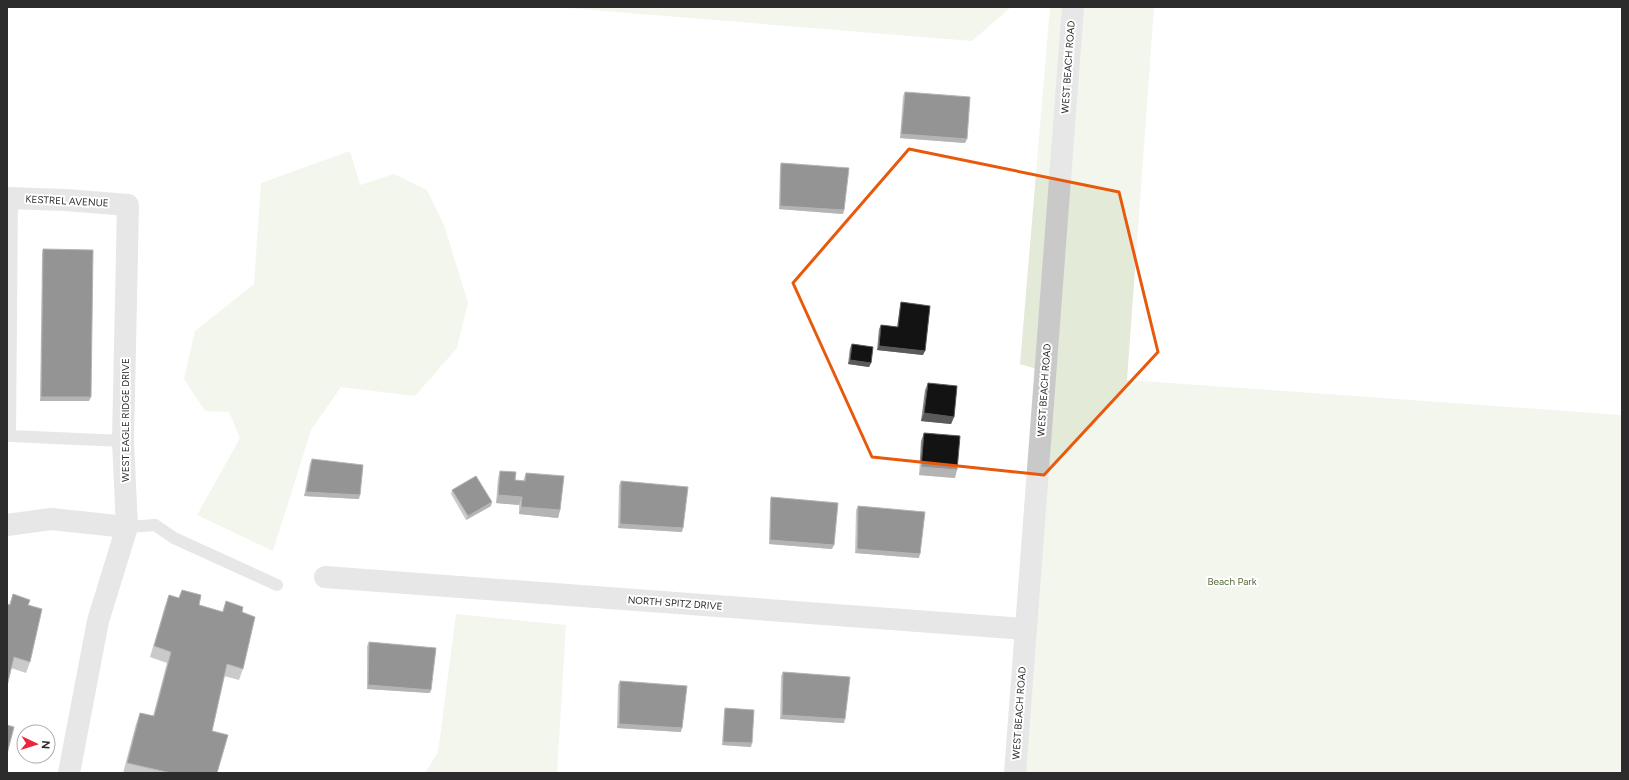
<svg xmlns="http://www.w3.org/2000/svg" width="1629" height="780" font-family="Figtree,sans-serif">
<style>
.green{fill:#e3ebd8}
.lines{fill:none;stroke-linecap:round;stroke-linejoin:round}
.service{stroke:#c9c9c9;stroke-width:12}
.minor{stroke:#c9c9c9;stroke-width:22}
.tertiary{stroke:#c9c9c9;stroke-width:22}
.wall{fill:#898989}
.shaded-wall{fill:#5a5a5a}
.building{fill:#131313;stroke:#5a5a5a}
.marked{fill:none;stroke:#e8590c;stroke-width:3;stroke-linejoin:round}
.labels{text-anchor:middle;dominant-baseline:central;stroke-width:4;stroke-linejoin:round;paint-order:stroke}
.street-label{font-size:10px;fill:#2c2c2c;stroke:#fff}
.park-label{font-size:10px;fill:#526938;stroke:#fff}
</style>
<rect width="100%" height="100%" fill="#fff"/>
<path class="green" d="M 555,7 L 1011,7 L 972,41 Z
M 1050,7 L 1154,7 L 1127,380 L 1622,415 L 1622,773 L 1024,773 L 1054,374 L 1020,364 Z
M 350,151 L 360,185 L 394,174 L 427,190 L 444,225 L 468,303 L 457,348 L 415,396 L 341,387 L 311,430 L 273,551 L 197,515 L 240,438 L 229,412 L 205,411 L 184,379 L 195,331 L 254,284 L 261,183 Z
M 456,614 L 566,625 L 557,773 L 425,773 L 438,752 Z"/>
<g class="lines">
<path class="service" d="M 12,199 L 10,436 L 123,441
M 127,527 L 155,525 L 174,538 L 277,585"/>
<path class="minor" d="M 7,198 L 66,200 L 128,205 L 123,441 L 127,527 L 98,621 L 69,773
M 7,525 L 51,519 L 127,527
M 325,577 L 1026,629"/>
<path class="tertiary" d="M 1015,773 L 1073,7"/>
</g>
<path class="wall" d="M 905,92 L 965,143 L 900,138 L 903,96 Z
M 781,163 L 844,210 L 843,214 L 779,209 L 780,167 Z
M 43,249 L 89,401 L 40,401 L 42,253 Z
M 901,302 L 923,355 L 877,350 L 879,329 L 881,325 L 897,327 L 900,306 Z
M 852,344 L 871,363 L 869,367 L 848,364 L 850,348 Z
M 928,383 L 954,417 L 951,424 L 921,421 L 925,390 Z
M 924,433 L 955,478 L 919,475 L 921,441 Z
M 312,459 L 359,499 L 304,496 L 310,463 Z
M 500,471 L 515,480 L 523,481 L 526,473 L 560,510 L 558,518 L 519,514 L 519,505 L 496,503 L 498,478 Z
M 621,481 L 682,532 L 618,528 L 619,485 Z
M 452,490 L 491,506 L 466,520 L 451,494 Z
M 771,497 L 832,549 L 769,544 L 770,501 Z
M 858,506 L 919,558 L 855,553 L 856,510 Z
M 13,594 L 28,605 L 30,662 L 26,673 L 11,668 L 9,605 Z
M 169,595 L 222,612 L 226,601 L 242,612 L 243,669 L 239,680 L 224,676 L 212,731 L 217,773 L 123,773 L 136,724 L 140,713 L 153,716 L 167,663 L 150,657 L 165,606 Z
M 369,642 L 430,693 L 367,689 L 367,646 Z
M 783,672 L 844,723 L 780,719 L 781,676 Z
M 620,681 L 681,732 L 617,728 L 618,685 Z
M 725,708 L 751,747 L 722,745 L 724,712 Z"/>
<path class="shaded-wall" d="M 901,134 L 967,139 L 965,143 L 900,138 Z
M 780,206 L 844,210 L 843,214 L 779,209 Z
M 879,346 L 925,351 L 923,355 L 877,350 Z
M 850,360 L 871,363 L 869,367 L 848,364 Z
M 41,397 L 91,397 L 89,401 L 40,401 Z
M 924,413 L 954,417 L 951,424 L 921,421 Z
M 921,467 L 957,470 L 955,478 L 919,475 Z
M 306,492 L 360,495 L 359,499 L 304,496 Z
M 498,495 L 522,497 L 519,505 L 496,503 Z
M 492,502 L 491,506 L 466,520 L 468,516 Z
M 521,507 L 560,510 L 558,518 L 519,514 Z
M 620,524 L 683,528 L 682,532 L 618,528 Z
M 770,540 L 834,545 L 832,549 L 769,544 Z
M 857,549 L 920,554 L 919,558 L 855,553 Z
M 368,685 L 431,690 L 430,693 L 367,689 Z
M 782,715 L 845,719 L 844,723 L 780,719 Z
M 619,724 L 682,728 L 681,732 L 617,728 Z
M 723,742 L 752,743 L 751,747 L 722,745 Z"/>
<path class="building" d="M 905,92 L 970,97 L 967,139 L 901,134 Z
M 781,163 L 849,168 L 844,210 L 780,206 Z
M 43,249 L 93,250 L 91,397 L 41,397 Z
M 901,302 L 930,306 L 925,351 L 879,346 L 881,325 L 898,327 Z
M 852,344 L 873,347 L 871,363 L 850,360 Z
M 928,383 L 957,386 L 954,417 L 924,413 Z
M 924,433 L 960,436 L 957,470 L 921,467 Z
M 312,459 L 363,465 L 360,495 L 306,492 Z
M 500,471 L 516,472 L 515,480 L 525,481 L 526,473 L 564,476 L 560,510 L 521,507 L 522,497 L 498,495 Z
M 476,476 L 492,502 L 468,516 L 452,490 Z
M 621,481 L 688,487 L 683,528 L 620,524 Z
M 771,497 L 838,503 L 834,545 L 770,540 Z
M 858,506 L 925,512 L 920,554 L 857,549 Z
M 182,590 L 201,595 L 199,605 L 223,612 L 226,601 L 243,607 L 242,612 L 255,617 L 243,669 L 227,664 L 212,731 L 228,735 L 217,773 L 171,773 L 127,763 L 140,713 L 154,716 L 171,652 L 154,646 L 169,595 L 179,598 Z
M 13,594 L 30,600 L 28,605 L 42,609 L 30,662 L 14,657 L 7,686 L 7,604 L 10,605 Z
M 369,642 L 436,648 L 431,690 L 368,685 Z
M 783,672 L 850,677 L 845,719 L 782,715 Z
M 620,681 L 687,686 L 682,728 L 619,724 Z
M 725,708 L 754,710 L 752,743 L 723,742 Z
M 7,725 L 14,727 L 7,754 Z"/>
<path d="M0 0H1629V780H0ZM 909,149 L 1119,192 L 1158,352 L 1044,475 L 872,457 L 793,283 Z" fill="#fff" fill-opacity=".55" fill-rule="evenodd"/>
<path class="marked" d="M 909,149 L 1119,192 L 1158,352 L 1044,475 L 872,457 L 793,283 Z"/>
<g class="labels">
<g class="street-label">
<text transform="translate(1068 67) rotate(-86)">WEST BEACH ROAD</text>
<text transform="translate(67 201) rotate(3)">KESTREL AVENUE</text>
<text transform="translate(1044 390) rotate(-86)">WEST BEACH ROAD</text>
<text transform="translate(125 420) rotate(-90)">WEST EAGLE RIDGE DRIVE</text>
<text transform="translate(675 603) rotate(4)">NORTH SPITZ DRIVE</text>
<text transform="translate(1019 713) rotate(-86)">WEST BEACH ROAD</text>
</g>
<g class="park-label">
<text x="1232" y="581">Beach Park</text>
</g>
</g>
<rect width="1629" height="780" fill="none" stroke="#2c2c2c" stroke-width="16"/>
<g transform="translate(36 744) rotate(94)"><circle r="19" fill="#ffffff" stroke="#ababab"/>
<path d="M0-3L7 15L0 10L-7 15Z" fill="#ed243e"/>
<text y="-6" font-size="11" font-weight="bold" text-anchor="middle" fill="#2c2c2c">N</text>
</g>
</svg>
